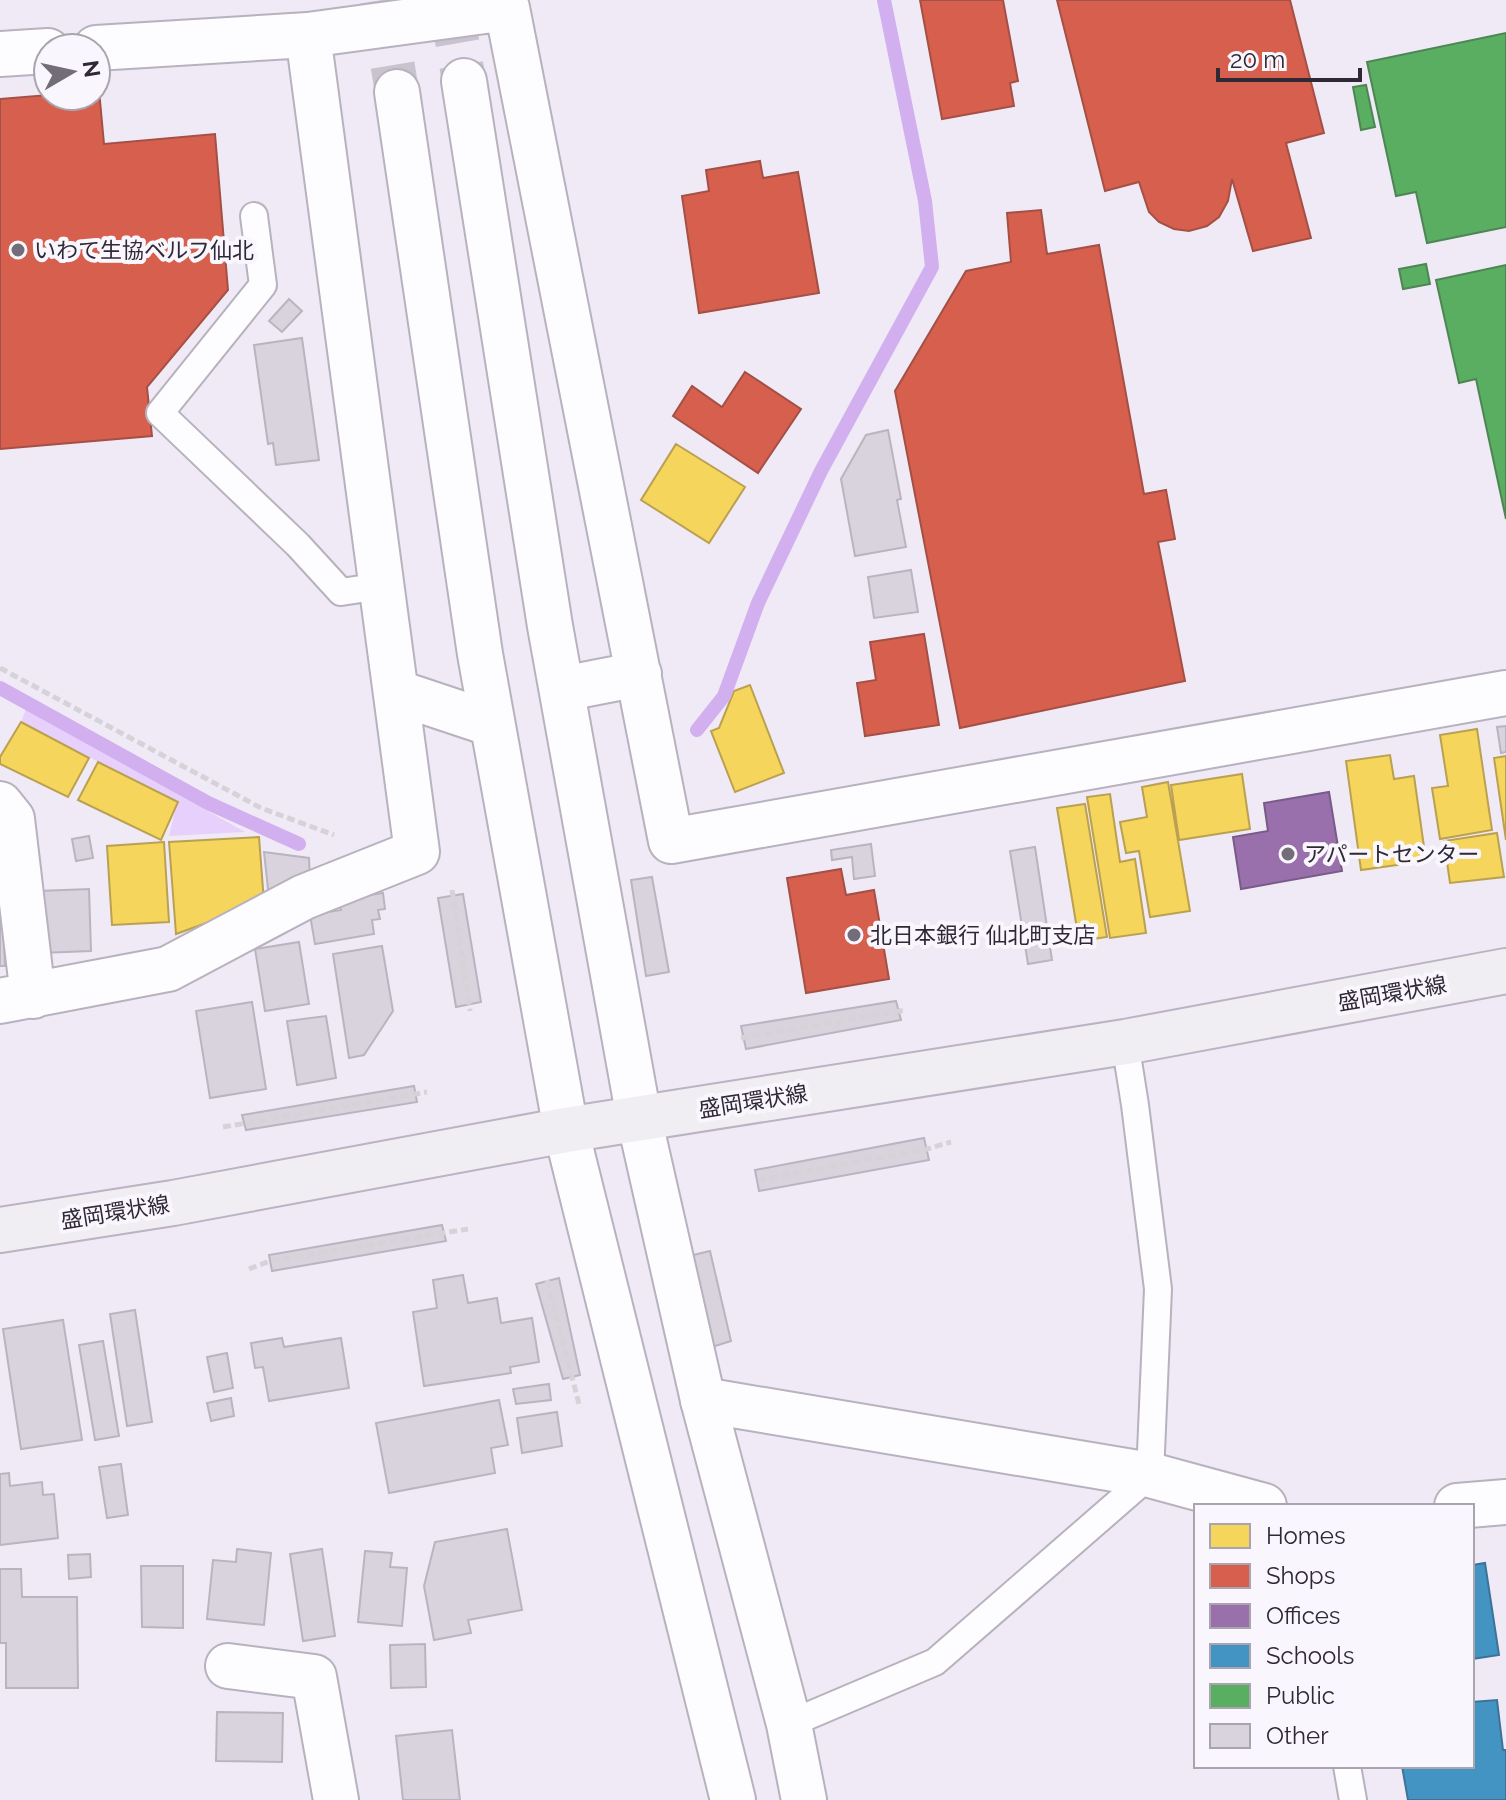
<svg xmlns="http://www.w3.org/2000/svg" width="1506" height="1800" font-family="Raleway,'Noto Sans JP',sans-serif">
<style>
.green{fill:#e7d0fb}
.homes{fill:#f6d55c;stroke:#baa151;stroke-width:2}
.shops{fill:#d6604d;stroke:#a45046;stroke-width:2}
.offices{fill:#9970ab;stroke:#795b88;stroke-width:2}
.schools{fill:#4393c3;stroke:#3d7399;stroke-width:2}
.public{fill:#5aae61;stroke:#4d8654;stroke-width:2}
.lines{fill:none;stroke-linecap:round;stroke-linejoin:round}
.stream{stroke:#d2b0ef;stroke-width:14}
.building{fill:#d9d3de;stroke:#bab4c0;stroke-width:2}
.tertiary-tunnel{stroke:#c9c3d0;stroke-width:44;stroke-dasharray:44 22;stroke-linecap:butt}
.service-casing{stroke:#b7b2bd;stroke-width:30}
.minor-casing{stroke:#b7b2bd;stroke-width:48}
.tertiary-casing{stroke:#b7b2bd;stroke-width:48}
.primary-casing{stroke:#bbb2c2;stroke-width:48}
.path{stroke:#d5d3d7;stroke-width:5;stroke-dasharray:8 4;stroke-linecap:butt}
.service{stroke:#fdfcfe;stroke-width:26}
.minor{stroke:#fdfcfe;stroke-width:44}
.tertiary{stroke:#fdfcfe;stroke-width:44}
.primary{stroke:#f0edf3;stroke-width:44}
.poi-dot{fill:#736d79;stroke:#faf6fd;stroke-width:3}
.labels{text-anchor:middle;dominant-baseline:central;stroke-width:8;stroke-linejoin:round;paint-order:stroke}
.poi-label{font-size:22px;fill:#2f2936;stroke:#faf6fd;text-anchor:start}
.street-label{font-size:22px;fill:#2f2936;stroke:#faf6fd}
</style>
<rect width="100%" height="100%" fill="#f0eaf6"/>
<path class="green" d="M 26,709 L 245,832 L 169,836 L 177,802 L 21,722 Z"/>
<path class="homes" d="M 676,444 L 745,487 L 709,543 L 641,500 Z
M 750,685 L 784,773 L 735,792 L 711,731 L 719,728 L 734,691 Z
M 21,722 L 89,758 L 68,797 L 0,764 L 0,757 Z
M 1477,729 L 1492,830 L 1440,839 L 1432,788 L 1448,786 L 1440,735 Z
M 1390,755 L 1394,779 L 1414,776 L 1426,861 L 1361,870 L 1346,761 Z
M 1506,756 L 1506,840 L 1494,758 Z
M 98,762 L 178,802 L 161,840 L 78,800 Z
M 1242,774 L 1250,829 L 1179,840 L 1171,785 Z
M 1168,782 L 1190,911 L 1150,917 L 1139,851 L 1126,853 L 1120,822 L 1147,817 L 1142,787 Z
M 1110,794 L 1120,862 L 1135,859 L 1146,933 L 1110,938 L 1087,797 Z
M 1085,804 L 1107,937 L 1079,941 L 1057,808 Z
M 1497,833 L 1504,877 L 1450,883 L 1444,841 Z
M 259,837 L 264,902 L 176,934 L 169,842 Z
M 164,842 L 169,922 L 112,925 L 107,846 Z"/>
<path class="shops" d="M 920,0 L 1003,0 L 1018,81 L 1010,83 L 1014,106 L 942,119 Z
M 1057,0 L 1290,0 L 1324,133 L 1286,143 L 1311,238 L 1253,251 L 1232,179 L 1228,201 L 1219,217 L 1207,226 L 1189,231 L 1174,229 L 1159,222 L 1149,212 L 1139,182 L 1105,191 Z
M 96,90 L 99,90 L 104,144 L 215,134 L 228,290 L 147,387 L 152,436 L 0,449 L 0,99 L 48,95 L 48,96 L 96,96 Z
M 760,161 L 763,178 L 798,172 L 819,293 L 699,313 L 682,196 L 709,191 L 706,170 Z
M 1041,210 L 1047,254 L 1099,245 L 1144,494 L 1166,490 L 1175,539 L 1158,542 L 1185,681 L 960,728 L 895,391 L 966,271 L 1011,262 L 1007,213 Z
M 745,372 L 801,409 L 758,473 L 673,416 L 692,386 L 722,407 Z
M 924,634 L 939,725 L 865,736 L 857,683 L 876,680 L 870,642 Z
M 841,869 L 846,895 L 874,890 L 889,979 L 806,993 L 787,878 Z"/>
<path class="offices" d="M 1329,792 L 1342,871 L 1241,889 L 1233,837 L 1268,831 L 1264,803 Z"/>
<path class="schools" d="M 1485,1563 L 1499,1655 L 1472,1659 L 1472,1565 Z
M 1497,1700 L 1503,1750 L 1506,1750 L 1506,1800 L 1408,1800 L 1402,1766 L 1472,1766 L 1472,1702 Z"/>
<path class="public" d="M 1506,33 L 1506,227 L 1427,243 L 1416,192 L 1396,196 L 1367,62 Z
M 1366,85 L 1375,127 L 1361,130 L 1353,87 Z
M 1426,264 L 1430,284 L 1403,289 L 1399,269 Z
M 1506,265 L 1506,519 L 1476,379 L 1459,383 L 1436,280 Z"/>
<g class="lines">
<path class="stream" d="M 0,688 L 208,803 L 299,844
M 697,730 L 724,696 L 758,603 L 821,471 L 932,267 L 925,201 L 884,0"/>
</g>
<path class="building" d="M 289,299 L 302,311 L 282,332 L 269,321 Z
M 302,338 L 319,460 L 276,465 L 273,443 L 268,444 L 254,345 Z
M 888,430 L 901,499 L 897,500 L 906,547 L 855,556 L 841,479 L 866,435 Z
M 911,570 L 918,612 L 874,618 L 868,577 Z
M 1506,726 L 1506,752 L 1501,753 L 1497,727 Z
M 89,836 L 93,858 L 76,861 L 72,839 Z
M 871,844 L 875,876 L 854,879 L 852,857 L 832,860 L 831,850 Z
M 1035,847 L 1052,960 L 1028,964 L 1010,851 Z
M 264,852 L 309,858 L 310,883 L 269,898 Z
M 0,854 L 5,966 L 0,966 Z
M 652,877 L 669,972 L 646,976 L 631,880 Z
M 89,889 L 91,951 L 40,953 L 38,891 Z
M 383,893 L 385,909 L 378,910 L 380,919 L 372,920 L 374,934 L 315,944 L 310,915 L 341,910 L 338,900 Z
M 463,894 L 481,1002 L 456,1007 L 438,898 Z
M 299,942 L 309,1004 L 265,1011 L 255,949 Z
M 382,946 L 393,1011 L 364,1055 L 349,1058 L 333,954 Z
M 896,1001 L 901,1020 L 746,1049 L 741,1026 Z
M 252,1002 L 266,1089 L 210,1098 L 196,1011 Z
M 326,1016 L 336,1078 L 297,1085 L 287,1021 Z
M 414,1086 L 417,1102 L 246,1130 L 242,1115 Z
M 924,1138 L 929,1160 L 759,1191 L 755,1170 Z
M 442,1225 L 446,1241 L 272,1271 L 269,1255 Z
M 710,1251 L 731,1341 L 712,1347 L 689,1256 Z
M 463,1275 L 468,1303 L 497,1298 L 501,1323 L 532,1318 L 539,1362 L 510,1367 L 511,1373 L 424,1386 L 413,1312 L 437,1308 L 433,1280 Z
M 559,1278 L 580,1375 L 563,1379 L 536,1284 Z
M 135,1310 L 152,1422 L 127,1426 L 110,1314 Z
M 63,1320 L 82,1440 L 21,1449 L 3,1329 Z
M 282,1338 L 284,1347 L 341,1338 L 349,1388 L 269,1401 L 263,1367 L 255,1368 L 251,1343 Z
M 103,1341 L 119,1436 L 95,1440 L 79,1345 Z
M 227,1353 L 233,1388 L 214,1392 L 207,1357 Z
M 549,1384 L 551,1400 L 516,1404 L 513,1389 Z
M 231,1398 L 234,1416 L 211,1421 L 207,1403 Z
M 499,1400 L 508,1445 L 491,1448 L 495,1473 L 389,1493 L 376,1423 Z
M 557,1412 L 562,1446 L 522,1453 L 517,1418 Z
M 121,1464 L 128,1515 L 107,1518 L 99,1467 Z
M 9,1473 L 10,1486 L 42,1482 L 43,1495 L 54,1494 L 58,1538 L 0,1545 L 0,1474 Z
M 507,1529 L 522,1610 L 468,1620 L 471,1633 L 434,1640 L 424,1586 L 435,1542 Z
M 237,1549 L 271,1553 L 264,1625 L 207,1619 L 213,1560 L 236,1562 Z
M 322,1549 L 335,1636 L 303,1641 L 290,1554 Z
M 365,1551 L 392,1553 L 390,1567 L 407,1568 L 402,1626 L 358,1622 Z
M 90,1554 L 91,1577 L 69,1579 L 68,1555 Z
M 141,1566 L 183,1566 L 183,1628 L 142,1627 Z
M 0,1569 L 21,1569 L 22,1597 L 77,1597 L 78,1688 L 6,1688 L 6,1643 L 0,1643 Z
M 425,1644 L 426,1687 L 391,1688 L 390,1645 Z
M 217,1712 L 283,1713 L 282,1762 L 216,1761 Z
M 452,1730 L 460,1800 L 403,1800 L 396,1736 Z"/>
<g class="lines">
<path class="tertiary-tunnel" d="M 382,0 L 397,92
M 450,0 L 464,81"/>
<defs>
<path id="service" d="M 254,216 L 263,285 L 160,413 L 298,545 L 341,592 L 381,586
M 789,1724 L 935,1662 L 1150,1475 L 1158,1289 L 1135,1105 L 1125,1042
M 1347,1766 L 1353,1800"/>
<path id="minor" d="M 96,48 L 308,35 L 507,8 L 671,841 L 1506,693
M 0,54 L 48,51
M 562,689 L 639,674
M 396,692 L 492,724
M 0,804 L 12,819 L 33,996
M 0,1001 L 168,969 L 304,897 L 417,852 L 308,35
M 703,1400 L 1150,1475 L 1264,1506
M 1457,1506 L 1506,1502
M 228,1666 L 314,1677 L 336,1800"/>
<path id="tertiary" d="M 464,81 L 550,626 L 639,1118 L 703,1400 L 789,1724 L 804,1800
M 397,92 L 480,654 L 566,1130 L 733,1800"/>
<path id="primary" d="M 0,1230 L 173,1203 L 566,1130 L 1125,1042 L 1506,971"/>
</defs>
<use href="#service" class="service-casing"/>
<use href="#minor" class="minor-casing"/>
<use href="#tertiary" class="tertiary-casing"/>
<use href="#primary" class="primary-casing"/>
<path class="path" d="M 0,668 L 261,808 L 334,835
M 452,890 L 470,1011
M 741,1038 L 906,1010
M 223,1127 L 427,1092
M 758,1180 L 927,1149 L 951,1142
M 249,1269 L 270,1261 L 468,1229
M 547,1280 L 580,1408"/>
<use href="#service" class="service"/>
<use href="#minor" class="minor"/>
<use href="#tertiary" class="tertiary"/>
<use href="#primary" class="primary"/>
</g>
<g class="poi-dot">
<circle cx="18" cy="250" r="8"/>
<circle cx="1288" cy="854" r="8"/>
<circle cx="854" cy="935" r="8"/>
</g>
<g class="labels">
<g class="poi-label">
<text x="34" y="250">いわて生協ベルフ仙北</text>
<text x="1304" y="854">アパートセンター</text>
<text x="870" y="935">北日本銀行 仙北町支店</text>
</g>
<g class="street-label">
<text transform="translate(1392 993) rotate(-10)">盛岡環状線</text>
<text transform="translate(753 1101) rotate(-9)">盛岡環状線</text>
<text transform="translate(115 1212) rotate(-9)">盛岡環状線</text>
</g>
</g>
<rect x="1194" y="1504" width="280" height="264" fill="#faf6fd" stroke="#a9a4ad" stroke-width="2"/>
<rect x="1210" y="1524" width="40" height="24" fill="#f6d55c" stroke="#a9a4ad" stroke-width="2"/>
<text x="1266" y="1544" font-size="24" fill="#2f2936">Homes</text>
<rect x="1210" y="1564" width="40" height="24" fill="#d6604d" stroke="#a9a4ad" stroke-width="2"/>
<text x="1266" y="1584" font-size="24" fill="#2f2936">Shops</text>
<rect x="1210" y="1604" width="40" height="24" fill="#9970ab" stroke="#a9a4ad" stroke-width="2"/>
<text x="1266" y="1624" font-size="24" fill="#2f2936">Offices</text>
<rect x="1210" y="1644" width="40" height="24" fill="#4393c3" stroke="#a9a4ad" stroke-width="2"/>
<text x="1266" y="1664" font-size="24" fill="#2f2936">Schools</text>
<rect x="1210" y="1684" width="40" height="24" fill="#5aae61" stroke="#a9a4ad" stroke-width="2"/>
<text x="1266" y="1704" font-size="24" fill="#2f2936">Public</text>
<rect x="1210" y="1724" width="40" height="24" fill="#d9d3de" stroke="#a9a4ad" stroke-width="2"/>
<text x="1266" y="1744" font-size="24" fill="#2f2936">Other</text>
<g transform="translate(72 72) rotate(81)"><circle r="38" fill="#faf6fd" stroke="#a9a4ad" stroke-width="2"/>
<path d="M0-6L14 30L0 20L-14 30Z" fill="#736d79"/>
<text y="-12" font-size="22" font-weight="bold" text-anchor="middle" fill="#2f2936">N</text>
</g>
<path d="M1218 68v12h142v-12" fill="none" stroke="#2f2936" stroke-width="4"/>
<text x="1230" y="68" font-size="24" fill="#2f2936" stroke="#faf6fd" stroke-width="6" paint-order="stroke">20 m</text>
</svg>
